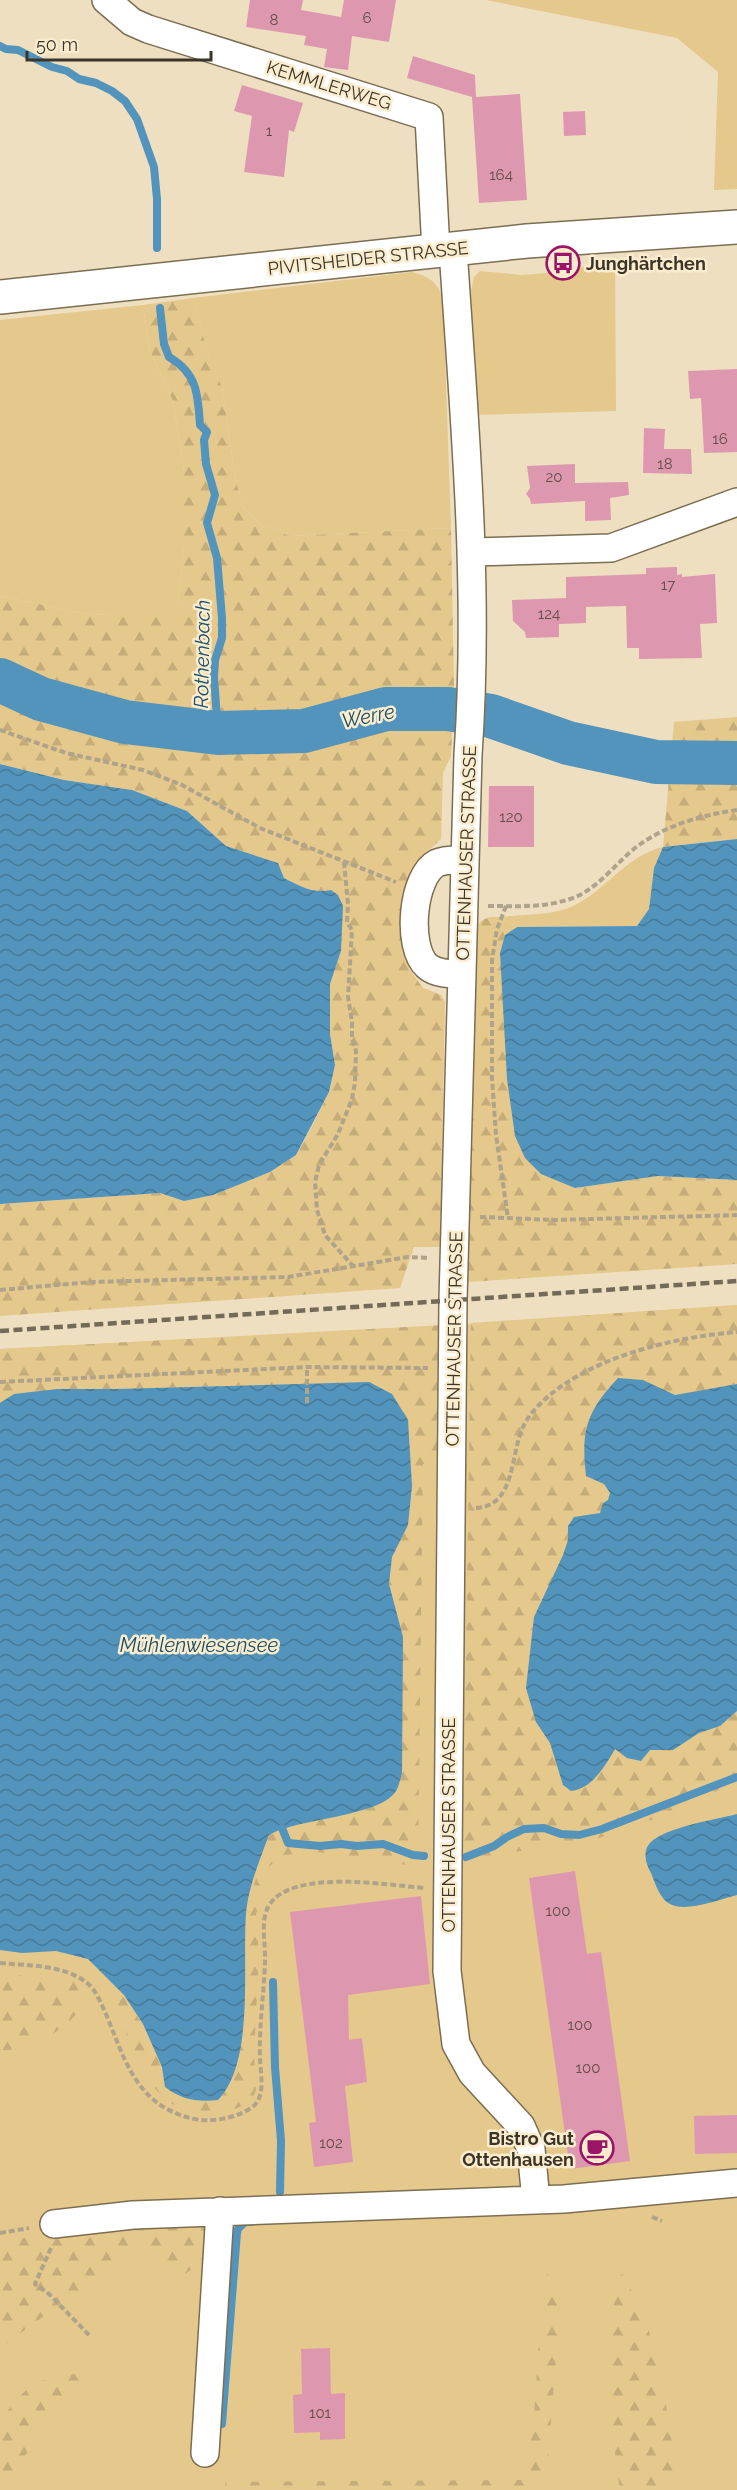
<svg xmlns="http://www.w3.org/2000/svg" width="737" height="2490" font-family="Raleway,sans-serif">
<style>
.grass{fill:#e5c88b}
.forest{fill:url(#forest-firs)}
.water{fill:url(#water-waves)}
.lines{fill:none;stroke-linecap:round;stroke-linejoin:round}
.stream{stroke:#5294bb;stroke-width:8}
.river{stroke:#5294bb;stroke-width:44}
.building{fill:#dd98b0}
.minor-casing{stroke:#7b6e52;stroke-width:30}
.major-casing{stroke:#7b6e52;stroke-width:36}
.path{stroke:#afa38b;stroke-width:4;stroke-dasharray:6 3;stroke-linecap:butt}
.minor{stroke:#fff;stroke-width:27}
.major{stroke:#fff;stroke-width:33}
.rail{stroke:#736a58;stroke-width:4.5;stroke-dasharray:9 4.5;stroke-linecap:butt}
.labels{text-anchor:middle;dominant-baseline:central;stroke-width:5;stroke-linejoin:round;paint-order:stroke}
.number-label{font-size:15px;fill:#644e4b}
.street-label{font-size:18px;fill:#3b3529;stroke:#fbeccd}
.poi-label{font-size:18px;font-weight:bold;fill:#3b3529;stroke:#fbeccd;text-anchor:start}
.water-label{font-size:20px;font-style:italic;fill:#1a4e6a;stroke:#fbeccd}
</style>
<defs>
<pattern id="forest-firs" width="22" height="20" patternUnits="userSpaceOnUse" patternTransform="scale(1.5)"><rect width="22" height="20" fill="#e5c88b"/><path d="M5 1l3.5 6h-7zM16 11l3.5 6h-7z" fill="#c5ac78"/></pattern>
<pattern id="water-waves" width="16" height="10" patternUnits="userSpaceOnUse" patternTransform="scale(1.5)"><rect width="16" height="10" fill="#5294bb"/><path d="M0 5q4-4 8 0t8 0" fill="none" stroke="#457a98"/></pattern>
</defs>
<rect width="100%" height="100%" fill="#eedfc0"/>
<path class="grass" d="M 486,0 L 737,0 L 737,189 L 714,190 L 718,72 L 677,38 Z
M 615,258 L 616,411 L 474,415 L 471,291 L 474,277 L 480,271 L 522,275 L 570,271 Z
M 412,272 C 430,277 436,281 443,298 L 451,528 L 290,536 L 261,525 L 244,508 L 236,482 L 222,388 L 210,361 L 193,298 Z
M 143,305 L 149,349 L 173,401 L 184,471 L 184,547 L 177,612 L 91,615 L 0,596 L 0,320 Z
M 663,847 L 654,868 L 649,909 L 637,926 L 517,927 L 501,917 C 524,914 554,916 575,905 C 607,889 627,855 663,847 Z
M 737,1305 L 737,2490 L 0,2490 L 0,1349 L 437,1326 Z"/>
<path class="forest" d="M 193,298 L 210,361 L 222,387 L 236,482 L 244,508 L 261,525 L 290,536 L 451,528 L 454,689 L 451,756 L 443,773 L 441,839 L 427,852 L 412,876 L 402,938 L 410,970 L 423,988 L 441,995 L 445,1002 L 440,1247 L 414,1247 L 400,1288 L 0,1316 L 0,1204 L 160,1193 L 184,1201 L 213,1195 L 270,1172 L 296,1155 L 309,1132 L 329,1092 L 335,1065 L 330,1034 L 330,984 L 341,951 L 320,892 L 304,888 L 284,878 L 278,863 L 226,846 L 187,811 L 132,790 L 64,780 L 0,764 L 0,596 L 91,615 L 177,611 L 184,547 L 184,471 L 173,401 L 149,349 L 143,305 Z
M 737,717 L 737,839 L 663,847 L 674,722 Z
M 490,917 L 501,917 L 517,927 L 505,935 L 500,953 L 503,997 L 575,1188 L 658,1176 L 737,1180 L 737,1264 L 468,1282 L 476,927 L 482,920 Z
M 737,1305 L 737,1384 L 675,1395 L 663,1390 L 604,1484 L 610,1493 L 601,1513 L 574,1517 L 568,1526 L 568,1540 L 563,1555 L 536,1722 L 550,1743 L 563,1785 L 581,1790 L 605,1767 L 615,1748 L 627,1758 L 650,1750 L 673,1750 L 699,1733 L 720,1726 L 737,1711 L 737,1781 L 674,1812 L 593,1840 L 463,1860 L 471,1323 Z
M 444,1325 L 445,1464 L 423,1464 L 418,1853 L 442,1853 L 434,1869 L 318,1852 L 284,1855 L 267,1868 L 256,1915 L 259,1956 L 254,2054 L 256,2090 L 251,2102 C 241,2106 230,2112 220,2114 C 147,2125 126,2034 110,1981 C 138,2010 158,2047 165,2087 L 178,2097 L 200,2102 L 238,2056 L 245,1996 L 246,1912 L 269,1835 L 282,1828 L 367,1809 L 384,1802 L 402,1774 L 403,1637 L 389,1584 L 392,1557 L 408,1525 L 369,1382 L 116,1389 L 57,1389 L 1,1403 L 0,1349 Z
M 5,1971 C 14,1973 24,1977 33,1977 C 59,1978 71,1970 88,1995 C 78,2024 31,2053 0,2050 L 0,1972 Z
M 133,2222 L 208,2224 L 210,2250 C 202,2260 179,2288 164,2273 C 157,2266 154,2256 146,2250 L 140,2248 L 133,2251 L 0,2348 L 0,2237 L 15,2239 Z
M 544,2263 L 560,2310 L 547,2469 L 541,2489 L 226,2489 L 225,2482 L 522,2480 L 533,2431 Z
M 623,2274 L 646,2319 L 665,2398 L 679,2490 L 620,2490 L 607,2395 L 615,2289 L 619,2276 Z
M 74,2374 L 81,2375 L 86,2382 L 85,2390 L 79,2398 L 45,2422 L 5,2490 L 0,2490 L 0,2420 C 27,2388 29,2379 74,2374 Z"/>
<path class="water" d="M 0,764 L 64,780 L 132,790 L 187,811 L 226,846 L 278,863 L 284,878 C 300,886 313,894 331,890 L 338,895 L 343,906 L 341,951 L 330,984 L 330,1034 L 335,1065 L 329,1092 L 296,1155 L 270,1172 L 213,1195 L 184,1201 L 160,1193 L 0,1204 Z
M 737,839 L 737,1180 L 658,1176 L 575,1188 L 541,1174 L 525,1158 L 515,1136 L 507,1079 L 500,953 L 505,935 L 517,927 L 637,926 L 649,909 L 654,868 L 663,847 Z
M 618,1378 L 643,1380 L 675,1395 L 737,1384 L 737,1711 L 720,1726 L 699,1733 L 673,1750 L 650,1750 L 641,1761 L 627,1758 L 615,1749 C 605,1766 592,1789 571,1791 L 563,1785 L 550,1743 L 536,1722 L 526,1688 L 534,1617 L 563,1555 L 568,1540 L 568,1526 L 574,1517 L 600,1513 L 603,1503 L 608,1500 L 610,1493 L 604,1484 L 586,1476 C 581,1431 586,1412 618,1378 Z
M 369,1382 L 392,1394 L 408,1420 L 412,1486 L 408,1525 L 392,1557 L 389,1584 L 403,1637 L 402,1774 C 400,1779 399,1786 396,1791 C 380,1817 298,1818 269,1835 C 260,1859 248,1888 246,1914 C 242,1965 255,2062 218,2100 C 197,2102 182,2100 165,2087 L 162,2067 L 143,2024 L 124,1995 L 88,1959 L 56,1951 L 22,1953 L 0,1950 L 0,1403 L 14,1394 L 57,1389 L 116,1389 Z
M 737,1814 L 737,1895 C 720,1899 686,1913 670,1904 C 660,1899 655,1883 651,1873 C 646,1864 642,1852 650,1843 C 665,1827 715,1820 737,1814 Z"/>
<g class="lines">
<path class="stream" d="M 0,46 L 6,49 L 18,50 L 52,67 L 67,71 L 79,79 L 96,83 L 112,91 L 125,101 L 137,119 L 154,167 L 157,199 L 157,248
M 160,308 L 164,344 L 169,357 C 197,373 198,394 200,425 L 207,432 L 204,440 L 206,464 L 215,495 L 207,523 L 217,558 L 222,618 L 222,638 L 215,660 L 214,677 L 218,733
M 282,1828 L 288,1843 L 320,1846 L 341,1844 L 357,1846 L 383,1844 L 413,1855 L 424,1856
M 466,1857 L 494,1846 L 507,1837 L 524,1829 L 544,1828 L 561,1834 L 579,1835 L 602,1829 L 737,1777
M 273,1982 L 275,2067 L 281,2141 L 280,2192
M 222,2424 L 237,2233 L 238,2229 L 245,2222 L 251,2222"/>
<path class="river" d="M 0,680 L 41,699 L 125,722 L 218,733 L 304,731 L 386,709 L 448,709 L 491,716 L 568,743 L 656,762 L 737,763"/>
</g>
<path class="building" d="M 250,0 L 303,0 L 301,10 L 341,17 L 344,0 L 396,0 L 389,42 L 352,36 L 348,70 L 324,67 L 327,49 L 304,45 L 306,36 L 246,27 Z
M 413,56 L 475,75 L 476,97 L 520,94 L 527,200 L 479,203 L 472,97 L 407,78 Z
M 242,85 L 303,103 L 294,132 L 289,130 L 284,177 L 244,172 L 252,116 L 234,111 Z
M 585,111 L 586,135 L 564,136 L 563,112 Z
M 737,369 L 737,452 L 704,453 L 701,398 L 690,399 L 688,371 Z
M 644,428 L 665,429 L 664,449 L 691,449 L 692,474 L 643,473 Z
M 575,464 L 575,483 L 628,482 L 629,495 L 610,498 L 611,520 L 585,521 L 585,501 L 531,504 L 530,499 L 526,494 L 530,488 L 527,466 Z
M 677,567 L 677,575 L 682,574 L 682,577 L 715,574 L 717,623 L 700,624 L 702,658 L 639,659 L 639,648 L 627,648 L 626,606 L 586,607 L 586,623 L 559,624 L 559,637 L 526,638 L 525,632 L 513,621 L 512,600 L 566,598 L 566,577 L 646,574 L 646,568 Z
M 489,786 L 534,786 L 534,847 L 488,847 Z
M 575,1871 L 587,1954 L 601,1952 L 630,2161 L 570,2169 L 529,1878 Z
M 421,1896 L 430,1984 L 348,1995 L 349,2040 L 362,2038 L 367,2082 L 345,2086 L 353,2162 L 314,2167 L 309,2123 L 316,2122 L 290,1912 Z
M 737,2115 L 737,2153 L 695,2154 L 694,2116 Z
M 330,2348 L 331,2394 L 345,2393 L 345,2439 L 320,2440 L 320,2432 L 294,2433 L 293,2395 L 302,2394 L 301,2349 Z"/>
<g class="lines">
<defs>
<path id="minor" d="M 106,0 L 132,22 L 148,29 L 429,117 L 436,251
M 453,249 C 464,418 480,586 468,755 L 453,1300 L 447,1971 L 456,2044 L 472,2073 L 521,2126 L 531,2149 L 536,2200
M 472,552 L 611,548 L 737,502
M 462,974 C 450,974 436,974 427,966 C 406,947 412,876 437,863 C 446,859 456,860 465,860
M 54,2224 L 133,2215 L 564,2199 L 737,2183
M 205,2453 L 220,2211"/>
<path id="major" d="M 0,297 L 527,241 L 737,227"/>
</defs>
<use href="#minor" class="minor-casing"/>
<use href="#major" class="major-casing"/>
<path class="path" d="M 0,730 L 66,753 L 143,770 L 182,785 L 260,828 L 396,882
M 344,862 L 348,904 L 347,922 L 352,930 L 348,997 L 352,1022 L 352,1038 L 356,1051 L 355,1082 L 352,1099 L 338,1134 L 319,1165 L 315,1182 L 317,1210 L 325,1235 L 353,1266
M 488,906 C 516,906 543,908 570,899 C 598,890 616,862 639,845 C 667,825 702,815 737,810
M 506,906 L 497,929 L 492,960 L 492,1078 L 496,1135 L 508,1218
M 480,1217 L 555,1220 L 737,1215
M 0,1290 L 91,1282 L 288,1277 L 408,1257 L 429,1258
M 0,1382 L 307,1367 L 428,1368
M 307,1403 L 307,1367
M 476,1508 C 516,1506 510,1454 523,1427 C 526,1420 533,1411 539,1405 C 585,1358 673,1337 737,1332
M 0,1963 C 29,1966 63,1964 87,1983 C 96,1989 101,2004 106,2014 C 125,2060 136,2104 190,2118 C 208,2123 235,2119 251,2108 C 267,2098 260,2073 260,2057 C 259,2025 264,1993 265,1962 C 266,1945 260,1923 268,1907 C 289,1868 387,1885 424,1888
M 652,2217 L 662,2221
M 0,2233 L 29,2228
M 51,2248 L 35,2284 L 49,2294 L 89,2335"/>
<use href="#minor" class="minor"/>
<use href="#major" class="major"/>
<path class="rail" d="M 0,1331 L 737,1281"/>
</g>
<defs>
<symbol id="bus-ring" viewBox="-11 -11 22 22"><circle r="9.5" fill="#fbeccd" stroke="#9a1467" stroke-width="1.5"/><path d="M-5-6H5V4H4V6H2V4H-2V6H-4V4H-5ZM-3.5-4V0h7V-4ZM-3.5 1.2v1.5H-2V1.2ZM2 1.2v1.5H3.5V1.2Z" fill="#9a1467"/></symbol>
<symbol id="cafe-ring" viewBox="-11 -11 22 22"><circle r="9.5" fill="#fbeccd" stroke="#9a1467" stroke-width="1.5"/><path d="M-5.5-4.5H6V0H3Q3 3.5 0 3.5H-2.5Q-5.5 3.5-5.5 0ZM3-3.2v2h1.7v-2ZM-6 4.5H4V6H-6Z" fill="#9a1467"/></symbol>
</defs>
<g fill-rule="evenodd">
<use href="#bus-ring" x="544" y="244" width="38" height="38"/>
<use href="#cafe-ring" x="578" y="2129" width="38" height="38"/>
</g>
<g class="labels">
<g class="number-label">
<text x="367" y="18">6</text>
<text x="274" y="20">8</text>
<text x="269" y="131">1</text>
<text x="501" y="175">164</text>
<text x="720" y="439">16</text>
<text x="665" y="464">18</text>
<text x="554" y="477">20</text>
<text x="668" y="585">17</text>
<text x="549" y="614">124</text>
<text x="511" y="817">120</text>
<text x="558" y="1911">100</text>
<text x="580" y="2025">100</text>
<text x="588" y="2068">100</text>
<text x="331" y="2143">102</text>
<text x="320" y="2413">101</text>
</g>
<g class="street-label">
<text transform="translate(329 85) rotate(17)">KEMMLERWEG</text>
<text transform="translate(368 258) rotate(-6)">PIVITSHEIDER STRASSE</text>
<text transform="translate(466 853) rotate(-88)">OTTENHAUSER STRASSE</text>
<text transform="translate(454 1339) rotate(-89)">OTTENHAUSER STRASSE</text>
<text transform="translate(448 1825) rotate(-90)">OTTENHAUSER STRASSE</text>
</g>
<g class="poi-label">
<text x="586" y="263">Junghärtchen</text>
<text x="574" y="2138" text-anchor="end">Bistro Gut<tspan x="574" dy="21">Ottenhausen</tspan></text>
</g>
<g class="water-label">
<text transform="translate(202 654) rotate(-89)">Rothenbach</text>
<text transform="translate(368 716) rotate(-11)">Werre</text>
<text x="199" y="1645">Mühlenwiesensee</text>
</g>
</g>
<path d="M27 51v9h184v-9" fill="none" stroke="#3b3529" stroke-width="3"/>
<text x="36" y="51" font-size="18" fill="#3b3529" stroke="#fbeccd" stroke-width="4.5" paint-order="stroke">50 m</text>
</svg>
